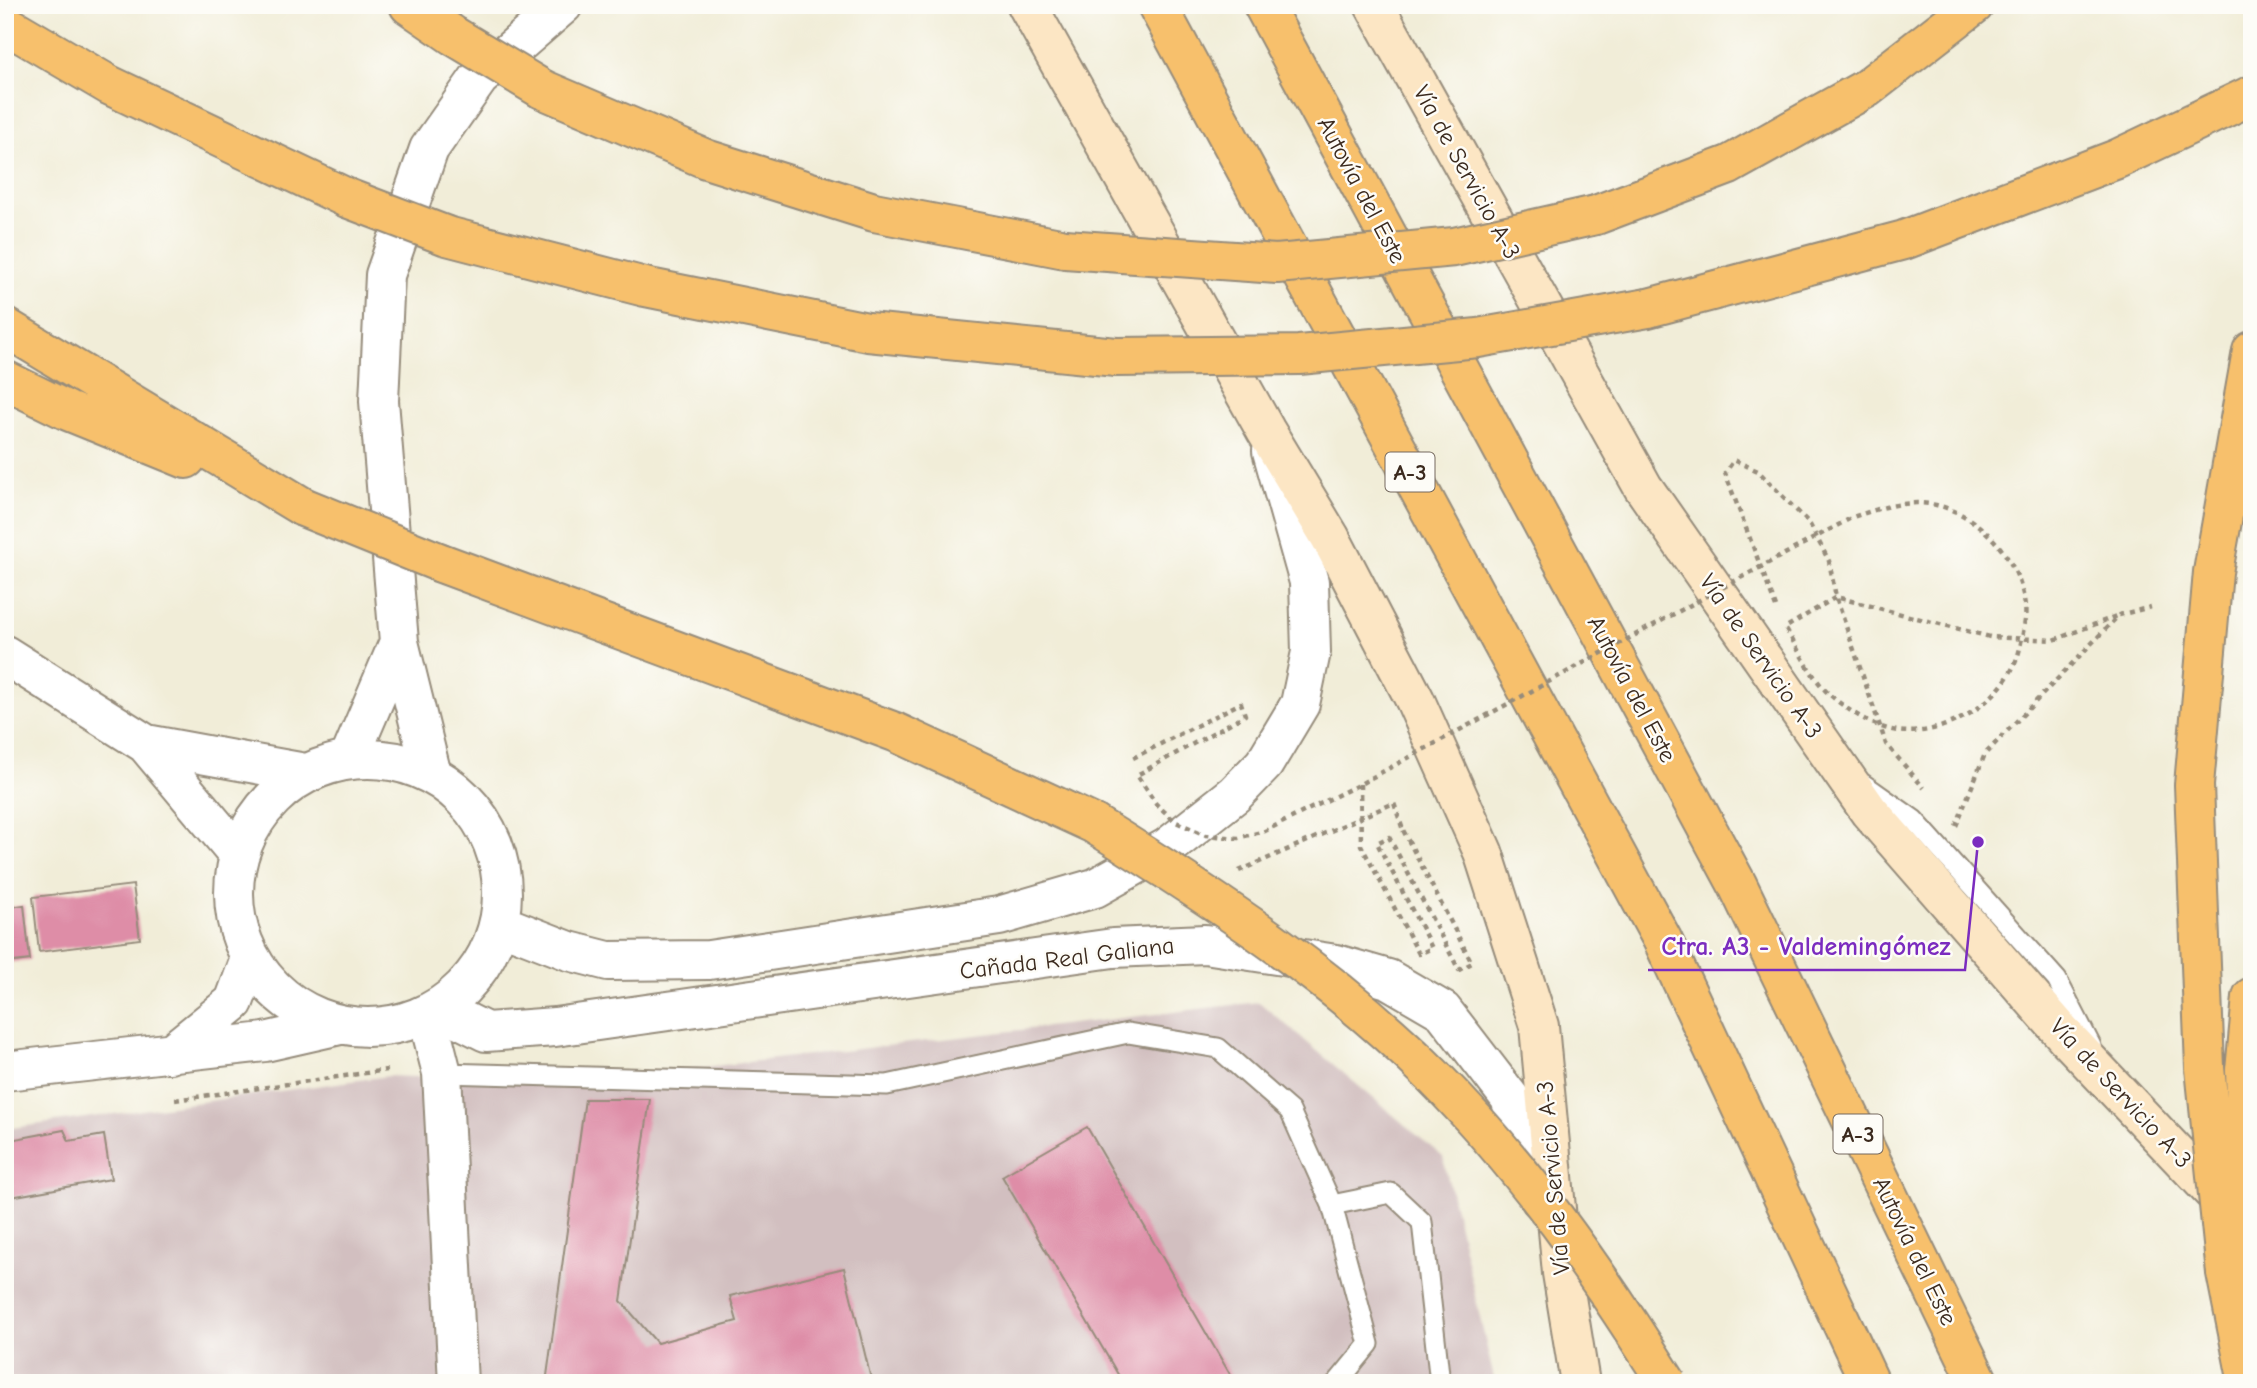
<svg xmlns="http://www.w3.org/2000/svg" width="2257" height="1388" font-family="'Comic Neue',sans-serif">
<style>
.industrial{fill:#d2bfc0}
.building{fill:#de8da7}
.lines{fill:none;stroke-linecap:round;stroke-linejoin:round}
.lane-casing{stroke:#968c7b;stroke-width:23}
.street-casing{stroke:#968c7b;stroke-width:42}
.secondary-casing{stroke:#968c7b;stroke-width:42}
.highway-casing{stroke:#968c7b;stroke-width:42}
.path{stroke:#968c7b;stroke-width:4.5;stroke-dasharray:5 5;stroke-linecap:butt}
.lane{stroke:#fff;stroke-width:19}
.street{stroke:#fff;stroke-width:38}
.secondary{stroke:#fce6c4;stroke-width:38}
.highway{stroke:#f7c06c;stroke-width:38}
.highway-bridge-casing{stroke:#968c7b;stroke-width:42;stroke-linecap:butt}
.path-bridge{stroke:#968c7b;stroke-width:4.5;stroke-dasharray:5 5;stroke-linecap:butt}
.highway-bridge{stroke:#f7c06c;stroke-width:38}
.labels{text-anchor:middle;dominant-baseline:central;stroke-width:5;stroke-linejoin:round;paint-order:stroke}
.shield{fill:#fdfcf7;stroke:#75695f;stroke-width:2}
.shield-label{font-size:23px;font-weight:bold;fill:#3b2a1e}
.street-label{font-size:24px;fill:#3b2a1e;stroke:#fdfcf7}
.leader{fill:none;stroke:#7b2cbf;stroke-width:2.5}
.callout-dot{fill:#7b2cbf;stroke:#fdfcf7;stroke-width:2.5}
.callout-label{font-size:26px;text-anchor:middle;font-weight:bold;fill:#7b2cbf;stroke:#fdfcf7;stroke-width:5;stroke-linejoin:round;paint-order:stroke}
</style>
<rect width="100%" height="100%" fill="#fdfcf7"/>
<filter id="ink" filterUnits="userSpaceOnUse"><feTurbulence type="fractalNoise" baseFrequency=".0143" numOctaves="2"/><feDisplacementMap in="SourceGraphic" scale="14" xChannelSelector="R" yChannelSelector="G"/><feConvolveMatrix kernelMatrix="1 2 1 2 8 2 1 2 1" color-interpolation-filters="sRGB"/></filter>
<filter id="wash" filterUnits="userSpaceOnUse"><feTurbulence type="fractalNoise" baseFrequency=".00686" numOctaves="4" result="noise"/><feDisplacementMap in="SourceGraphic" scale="28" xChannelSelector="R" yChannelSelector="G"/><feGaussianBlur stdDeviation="1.57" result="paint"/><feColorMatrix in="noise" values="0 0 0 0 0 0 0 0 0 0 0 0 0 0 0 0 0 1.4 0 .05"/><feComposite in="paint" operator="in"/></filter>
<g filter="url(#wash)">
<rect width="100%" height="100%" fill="#f1edd8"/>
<path class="industrial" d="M 1259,1002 L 1443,1157 L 1495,1383 L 5,1383 L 5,1129 L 388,1076 L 570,1083 Z"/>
<g id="blocks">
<path class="building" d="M 133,885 L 140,939 L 39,952 L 33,897 Z
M 24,905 L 30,960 L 5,963 L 5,908 Z
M 585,1099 L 650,1099 L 621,1301 L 657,1343 L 737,1321 L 730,1296 L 844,1268 L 872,1383 L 752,1383 L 751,1378 L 732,1383 L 546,1383 Z
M 1087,1127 L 1235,1383 L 1123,1383 L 1002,1176 Z
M 64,1130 L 69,1141 L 104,1135 L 111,1179 L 5,1198 L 5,1141 Z"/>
</g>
</g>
<g filter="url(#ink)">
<use href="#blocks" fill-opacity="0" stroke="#968c7b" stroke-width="2"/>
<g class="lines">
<defs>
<path id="lane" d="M 1863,784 L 1914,820 L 2057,980 L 2091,1046
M 442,1073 L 887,1085 L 1128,1033 L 1218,1048 L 1290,1111 L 1332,1205 L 1369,1344 L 1337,1383
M 1332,1205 L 1391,1193 L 1422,1222 L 1440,1383"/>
<path id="street" d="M 5,655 L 146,744 L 238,854
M 146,744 L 305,773
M234 893a134 134 0 1 1 268 0a134 134 0 1 1-268 0Z
M 349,759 L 399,642
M 432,775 L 399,642 L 379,401 L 385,275 L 429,149 L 479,78 L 563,5
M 500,924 L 569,951 L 608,961 L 709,960 L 999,916 L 1095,888 L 1168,847 L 1235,794 L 1264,764 L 1300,704 L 1311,652 L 1309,582 L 1272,451
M 438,1008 L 486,1032 L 555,1027 L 1113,948 L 1205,944 L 1336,964 L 1388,979 L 1443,1011 L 1510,1098 L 1540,1199
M 427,1014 L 442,1073 L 458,1383
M 170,1054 L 234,1002 L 250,959
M 5,1071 L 265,1042 L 340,1025"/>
<path id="secondary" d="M 1027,5 L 1266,431 L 1330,537 L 1415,700 L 1483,852 L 1539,1026 L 1562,1273 L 1580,1383
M 1374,5 L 1643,487 L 1869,811 L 2067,1038 L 2233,1213"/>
<path id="highway" d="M 409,5 L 454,36
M 1157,5 L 1662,939 L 1870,1383
M 1263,5 L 1737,884 L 1979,1383
M 5,24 L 109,85 L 347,198
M 542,89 L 706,159 L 874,212 L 1065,249
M 1596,215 L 1729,165 L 1867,88 L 1974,5
M 447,236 L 645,287 L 868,332 L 1116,357
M 1648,308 L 1904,240 L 2117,159 L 2252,95
M 5,327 L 303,507
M 5,380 L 68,411 L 186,459
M 441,563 L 895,732 L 1094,824
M 2205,1068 L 2194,785 L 2213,572 L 2252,351
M 2245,1071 L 2252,997
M 2226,1273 L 2248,1383"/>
</defs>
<use href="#lane" class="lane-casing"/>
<use href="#street" class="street-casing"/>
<use href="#secondary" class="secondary-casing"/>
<use href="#highway" class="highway-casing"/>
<path class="path" d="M 1776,607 L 1725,473 L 1734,460 L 1758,471 L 1809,523 L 1829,561 L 1836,597 L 1886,744 L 1924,788
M 1788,626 L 1836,597 L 1990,637 L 2054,640 L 2119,615
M 1956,826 L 1985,754 L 2119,615 L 2151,607
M 1239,871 L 1394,803 L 1403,830
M 175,1100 L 387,1070"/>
<use href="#lane" class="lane"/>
<use href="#street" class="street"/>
<use href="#secondary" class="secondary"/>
<use href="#highway" class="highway"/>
<defs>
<path id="highway-bridge" d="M 454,36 L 542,89
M 347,198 L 447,236
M 1065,249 L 1277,264 L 1454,247 L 1596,215
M 1116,357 L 1299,355 L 1478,338 L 1648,308
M 303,507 L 441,563
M 1094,824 C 1213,898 1333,976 1433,1076 C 1525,1168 1598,1273 1667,1383
M 2205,1068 L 2226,1273
M 2245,1071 L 2252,1246"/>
</defs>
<use href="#highway-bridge" class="highway-bridge-casing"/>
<path class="path-bridge" d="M 1133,758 L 1241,703 L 1245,715 L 1137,775 L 1156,804 L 1176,822 L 1206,835 L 1238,838 L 1265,831 L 1360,784 L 1853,517 C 1879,508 1908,499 1936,505 C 1981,515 2020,560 2025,606 C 2027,618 2022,636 2020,648 C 2009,698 1948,738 1898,731 C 1874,728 1847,710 1829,694 C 1811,677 1798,648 1785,628
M 1360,784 L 1361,845 L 1419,954 L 1432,948 L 1377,843 L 1389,837 L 1459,970 L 1472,963 L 1403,830"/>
<use href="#highway-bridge" class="highway-bridge"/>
</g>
</g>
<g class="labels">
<g class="shield">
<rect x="1385.5" y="452.5" width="49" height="39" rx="5"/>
<rect x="1833.5" y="1114.5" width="49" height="39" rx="5"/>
</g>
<g class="shield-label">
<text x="1410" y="472">A-3</text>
<text x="1858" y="1134">A-3</text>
</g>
<g class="street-label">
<text transform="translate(1467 172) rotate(61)">Vía de Servicio A-3</text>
<text transform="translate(1362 190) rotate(62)">Autovía del Este</text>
<text transform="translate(1761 656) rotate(55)">Vía de Servicio A-3</text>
<text transform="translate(1632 689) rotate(62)">Autovía del Este</text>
<text transform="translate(1067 958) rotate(-7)">Cañada Real Galiana</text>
<text transform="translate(2121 1093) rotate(47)">Vía de Servicio A-3</text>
<text transform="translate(1553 1178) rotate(-95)">Vía de Servicio A-3</text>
<text transform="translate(1915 1251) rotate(64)">Autovía del Este</text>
</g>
</g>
<path class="leader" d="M1978 842L1965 970H1648"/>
<circle class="callout-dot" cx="1978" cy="842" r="7"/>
<g class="callout-label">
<text x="1806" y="955">Ctra. A3 - Valdemingómez</text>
</g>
<rect width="2257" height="1388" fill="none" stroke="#fdfcf7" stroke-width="28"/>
</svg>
